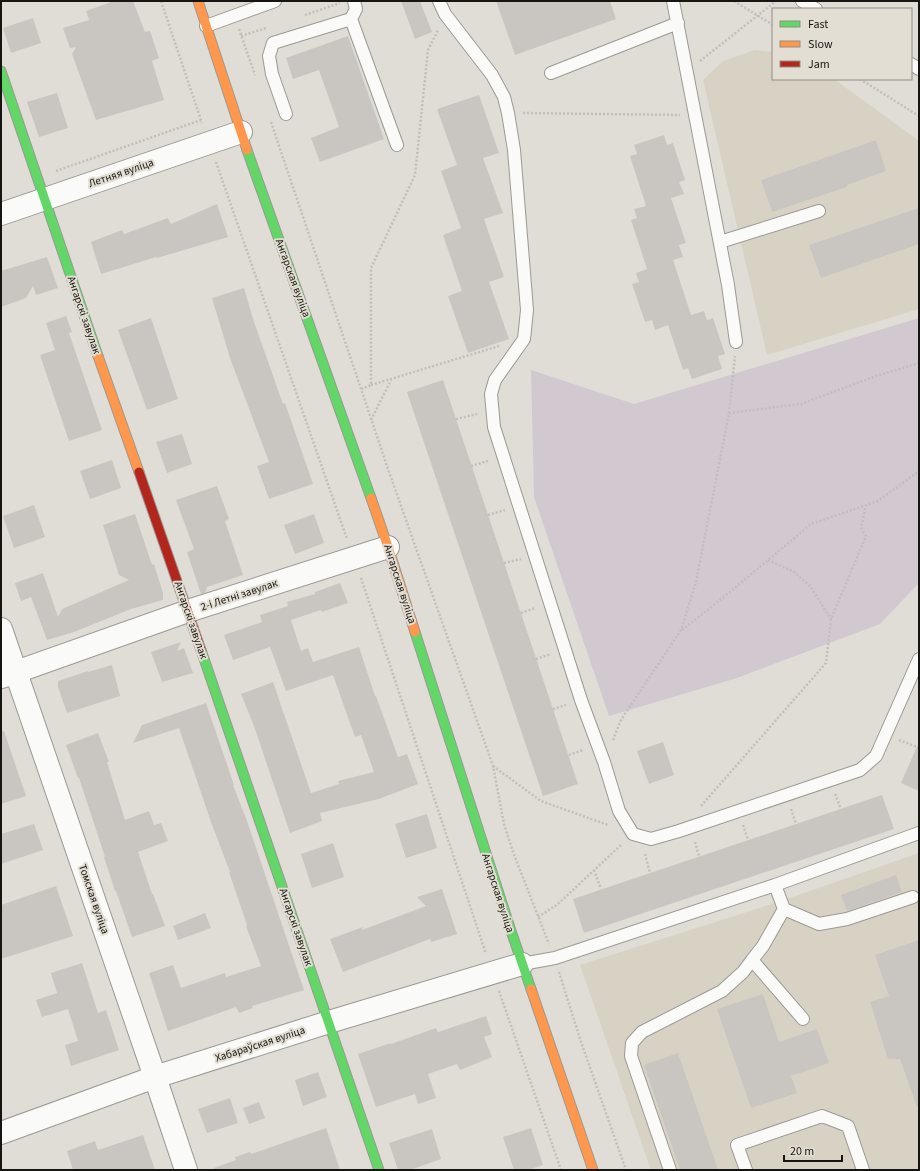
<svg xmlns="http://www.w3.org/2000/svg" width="920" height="1171" font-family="'Source Sans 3',sans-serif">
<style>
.built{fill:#d8d2c5}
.green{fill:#d2c8d0}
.building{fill:#c9c6c2}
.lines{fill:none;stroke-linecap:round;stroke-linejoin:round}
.lane-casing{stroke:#9b9995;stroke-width:14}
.street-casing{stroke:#9b9995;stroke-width:24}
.fast-casing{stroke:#9b9995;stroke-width:11}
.slow-casing{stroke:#9b9995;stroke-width:11}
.jam-casing{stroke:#9b9995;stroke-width:11}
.path{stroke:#c0bfbd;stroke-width:2.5;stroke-dasharray:2 2;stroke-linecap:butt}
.lane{stroke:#fafaf9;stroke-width:12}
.street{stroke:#fafaf9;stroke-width:22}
.fast{stroke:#63d668;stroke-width:9}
.slow{stroke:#ff974d;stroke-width:9}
.jam{stroke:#b3261e;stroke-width:9}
.labels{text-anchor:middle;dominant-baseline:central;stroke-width:4;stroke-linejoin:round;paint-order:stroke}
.street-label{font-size:11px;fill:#171511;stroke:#e3ded3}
</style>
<rect width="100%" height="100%" fill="#e0ddd6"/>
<path class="built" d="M 755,50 L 773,52 L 773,79 L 834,79 L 919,141 L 919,309 L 767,355 L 703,80 L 723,61 Z
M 919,853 L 919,1170 L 651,1170 L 580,965 L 781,901 Z"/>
<path class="green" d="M 919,318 L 919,583 L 880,624 L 737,678 L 609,716 L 534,497 L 531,370 L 634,404 Z"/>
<path class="building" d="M 114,1 L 133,1 L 145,32 L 150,31 L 159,58 L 152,61 L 164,100 L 96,120 L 72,54 L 76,47 L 70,48 L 63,28 L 89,20 L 86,11 Z
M 401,1 L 420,1 L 432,32 L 415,39 Z
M 496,1 L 610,1 L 616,19 L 515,55 Z
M 33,18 L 41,43 L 11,53 L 3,28 Z
M 348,36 L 384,139 L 320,162 L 311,138 L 339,127 L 319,70 L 293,79 L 286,58 Z
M 57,93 L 68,128 L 39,137 L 27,102 Z
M 479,95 L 499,153 L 483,158 L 503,213 L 484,219 L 504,277 L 489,282 L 509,339 L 468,353 L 448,296 L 462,291 L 443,235 L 461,228 L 441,171 L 457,165 L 437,109 Z
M 664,135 L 667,145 L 673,143 L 685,180 L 679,182 L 684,194 L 671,198 L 686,243 L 679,245 L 683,257 L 673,260 L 691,315 L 704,311 L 707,320 L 713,318 L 725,354 L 718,356 L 722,369 L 692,379 L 688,368 L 683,370 L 668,325 L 655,330 L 652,320 L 645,322 L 632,284 L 639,282 L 636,273 L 647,269 L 631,220 L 637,218 L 634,209 L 646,206 L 630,156 L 637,154 L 634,145 Z
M 876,140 L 886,171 L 847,185 L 847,187 L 772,212 L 761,180 Z
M 217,204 L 228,237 L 157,258 L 156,257 L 101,274 L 91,242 L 122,230 L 124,234 L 168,218 L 171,224 Z
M 919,208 L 919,244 L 821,278 L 809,245 Z
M 47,257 L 58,288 L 36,295 L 33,286 L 26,298 L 1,307 L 1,271 Z
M 244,288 L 254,322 L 283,404 L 285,403 L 313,484 L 269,499 L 257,466 L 269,462 L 230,358 L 212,298 Z
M 66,316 L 72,332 L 69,333 L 102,430 L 69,441 L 40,355 L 55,350 L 46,323 Z
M 151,318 L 178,399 L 147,410 L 118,330 Z
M 443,380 L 578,784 L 543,796 L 407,392 Z
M 182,434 L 192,464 L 167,473 L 156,442 Z
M 112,460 L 121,488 L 90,499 L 80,471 Z
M 217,486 L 229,519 L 225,521 L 243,575 L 207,587 L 205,593 L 201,594 L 187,552 L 194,549 L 176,500 Z
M 34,505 L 45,537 L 14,548 L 3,516 Z
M 135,514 L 152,565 L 154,564 L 163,593 L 163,600 L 131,609 L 74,632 L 47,640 L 31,597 L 21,601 L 15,583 L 43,573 L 58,617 L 62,609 L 129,580 L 119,575 L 103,525 Z
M 314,514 L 324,543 L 295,554 L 284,525 Z
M 340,583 L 348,603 L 322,612 L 321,610 L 291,620 L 301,651 L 308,648 L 313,662 L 359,647 L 375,696 L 376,696 L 398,757 L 407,754 L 418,784 L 379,799 L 320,813 L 322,821 L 290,833 L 254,726 L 241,694 L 273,682 L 311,793 L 339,784 L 338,781 L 374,772 L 361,735 L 355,737 L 333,675 L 286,691 L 270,647 L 233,660 L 224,635 L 262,622 L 260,615 L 288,606 L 287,602 L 315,594 L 315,592 Z
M 181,642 L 177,651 L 184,648 L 193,673 L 162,682 L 151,652 Z
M 112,665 L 120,696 L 67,713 L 58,687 L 58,681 L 88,671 L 88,672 Z
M 206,703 L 234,785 L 233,785 L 247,821 L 304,990 L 252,1006 L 253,1008 L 239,1013 L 236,1007 L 168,1031 L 149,973 L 173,965 L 181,988 L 225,973 L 226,977 L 261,966 L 246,926 L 247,925 L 229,872 L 230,872 L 211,822 L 179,728 L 133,743 L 142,725 Z
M 1,731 L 4,731 L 26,796 L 1,804 Z
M 98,733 L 109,762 L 107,762 L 125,820 L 149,811 L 154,825 L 161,823 L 168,841 L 138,852 L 152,894 L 153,894 L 165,926 L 132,937 L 116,891 L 115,891 L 104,857 L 105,857 L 79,778 L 78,778 L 66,745 Z
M 663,742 L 674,775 L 649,784 L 637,751 Z
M 919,742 L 919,791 L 901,783 Z
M 882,795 L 894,829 L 584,933 L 573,899 Z
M 427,814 L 437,848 L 406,858 L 395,824 Z
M 34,824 L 43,850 L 1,864 L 1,834 Z
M 333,843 L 344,877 L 312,888 L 301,854 Z
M 896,875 L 902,892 L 847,911 L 841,895 Z
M 56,886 L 73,936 L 1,959 L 1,905 Z
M 442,889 L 457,934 L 431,942 L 430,939 L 343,972 L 330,939 L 363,927 L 362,930 L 426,906 L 417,897 Z
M 205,913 L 211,928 L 178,940 L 173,926 Z
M 919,940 L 919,1107 L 917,1107 L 900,1059 L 888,1059 L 870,1002 L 889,996 L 875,955 Z
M 82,963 L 98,1013 L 106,1010 L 119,1050 L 71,1066 L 65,1045 L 78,1041 L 68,1009 L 42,1017 L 36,1000 L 57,993 L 51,973 Z
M 763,994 L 779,1042 L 817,1029 L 829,1063 L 791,1076 L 797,1093 L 751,1108 L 717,1009 Z
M 486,1016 L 492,1034 L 484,1037 L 492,1057 L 460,1070 L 457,1064 L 428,1074 L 436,1098 L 418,1104 L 415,1094 L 376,1107 L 358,1054 L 391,1043 L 391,1044 L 436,1028 L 438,1032 Z
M 678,1053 L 698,1111 L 718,1170 L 680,1170 L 644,1065 Z
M 318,1072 L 327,1097 L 303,1106 L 295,1080 Z
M 230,1098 L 238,1123 L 207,1133 L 198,1109 Z
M 259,1102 L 265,1118 L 249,1124 L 243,1108 Z
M 326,1128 L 340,1170 L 214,1170 L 214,1168 L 236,1160 L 235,1157 L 250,1152 L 251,1154 Z
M 531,1128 L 543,1165 L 528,1170 L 514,1170 L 503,1137 Z
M 432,1129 L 441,1159 L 410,1170 L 398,1170 L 389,1143 Z
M 143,1135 L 155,1170 L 73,1170 L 67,1151 L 95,1141 L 98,1150 Z"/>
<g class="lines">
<defs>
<path id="lane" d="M 439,1 L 445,14 L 492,75 L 504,97 L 508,113 L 514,150 L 527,310 L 524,339 L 495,380 L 491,394 L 494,427 L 581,700 L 604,762 L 619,811 L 633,834 L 651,839 L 679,831 L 860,770 L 876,756 L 919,659
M 673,1 L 728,285 L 736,342
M 802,1 L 816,9
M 351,19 L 397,145
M 206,26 L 275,1
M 911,64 L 919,69
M 551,73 L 678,23
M 286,114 L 272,74 L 269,56 L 273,43 L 351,19 L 356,9 L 354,1
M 720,242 L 819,211
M 784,909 L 819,924 L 847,919 L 913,897
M 752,960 L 803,1019
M 522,964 L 555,958 L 775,885 L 919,833
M 670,1170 L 631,1056 L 632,1043 L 642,1032 L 722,991 L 743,972 L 752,960 L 763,946 L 784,909 L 775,885
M 746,1170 L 737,1145 L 822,1116 L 848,1126 L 863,1170"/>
<path id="street" d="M 1,214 L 241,132
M 1,629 L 155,1077 L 186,1170
M 2,677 L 188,611 L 388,547
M 1,1133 L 155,1077 L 329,1022 L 522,964"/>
<path id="fast" d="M 1,71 L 98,356
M 247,150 L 371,498
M 415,632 L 510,928 L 531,989
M 201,650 L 379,1170"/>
<path id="slow" d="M 198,1 L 247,150
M 98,356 L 139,472
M 371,498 L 388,547 L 415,632
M 531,989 L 593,1170"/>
<path id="jam" d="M 139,472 L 201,650"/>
</defs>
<use href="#lane" class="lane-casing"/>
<use href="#street" class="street-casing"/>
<use href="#fast" class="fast-casing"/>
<use href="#slow" class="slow-casing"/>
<use href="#jam" class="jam-casing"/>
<path class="path" d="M 161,1 L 202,123
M 734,1 L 773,25
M 305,15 L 340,3
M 239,29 L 255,75
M 241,36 L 266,28
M 700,61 L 776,1
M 860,79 L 919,116
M 523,113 L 680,115
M 271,122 L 388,469 L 493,766 L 504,824 L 513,852 L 549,944
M 216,162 L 347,539
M 56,171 L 201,120
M 371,385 L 499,346
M 361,389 L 371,385 L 371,268 L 415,175 L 428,50 L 438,30
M 729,413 L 801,404 L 876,376 L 919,363
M 456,419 L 477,414
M 371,420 L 391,380
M 471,466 L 488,461
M 488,515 L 505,510
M 768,560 L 794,572 L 810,586 L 831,619
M 504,563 L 521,559
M 361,578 L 486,954
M 521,613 L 535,608
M 682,630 L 730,592 L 811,524 L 878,501 L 919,471
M 536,659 L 551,654
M 553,709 L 566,705
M 613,740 L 621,720 L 681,630 L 696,582 L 729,413 L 735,356
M 899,740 L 917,747
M 569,755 L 583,750
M 493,766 L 541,801 L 608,825
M 835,794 L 841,809
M 701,806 L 826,663 L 831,619 L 866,536 L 861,528 L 866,505
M 791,809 L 796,824
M 743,825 L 748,840
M 695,842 L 699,856
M 645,854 L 650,873
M 594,870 L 601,889
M 538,917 L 558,904 L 622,844
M 559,972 L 580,1039 L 626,1170
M 499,991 L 561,1170"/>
<use href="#lane" class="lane"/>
<use href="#street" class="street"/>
<use href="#fast" class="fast"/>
<use href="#slow" class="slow"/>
<use href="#jam" class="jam"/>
</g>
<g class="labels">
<g class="street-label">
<text transform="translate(121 173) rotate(-19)">Летняя вуліца</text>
<text transform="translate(293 278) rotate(70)">Ангарская вуліца</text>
<text transform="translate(84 315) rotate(71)">Ангарскі завулак</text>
<text transform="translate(400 584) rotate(72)">Ангарская вуліца</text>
<text transform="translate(239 595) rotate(-18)">2-і Летні завулак</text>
<text transform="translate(191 620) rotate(71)">Ангарскі завулак</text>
<text transform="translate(498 893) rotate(72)">Ангарская вуліца</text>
<text transform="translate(94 899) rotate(71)">Томская вуліца</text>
<text transform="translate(296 927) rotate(71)">Ангарскі завулак</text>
<text transform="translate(260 1044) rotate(-18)">Хабараўская вуліца</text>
</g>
</g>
<rect width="920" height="1171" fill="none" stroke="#171511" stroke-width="4"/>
<rect x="772" y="8" width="140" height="72" fill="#e3ded3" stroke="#918e85"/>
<rect x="780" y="21" width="20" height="6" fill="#63d668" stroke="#918e85"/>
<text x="808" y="28" font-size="12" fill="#171511">Fast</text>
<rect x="780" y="41" width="20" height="6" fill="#ff974d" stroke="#918e85"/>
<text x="808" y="48" font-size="12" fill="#171511">Slow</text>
<rect x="780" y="61" width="20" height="6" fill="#b3261e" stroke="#918e85"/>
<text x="808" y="68" font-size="12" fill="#171511">Jam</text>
<path d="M784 1155v6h58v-6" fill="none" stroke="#171511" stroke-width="2"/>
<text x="790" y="1155" font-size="12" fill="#171511" stroke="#e3ded3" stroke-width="3" paint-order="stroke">20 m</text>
</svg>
